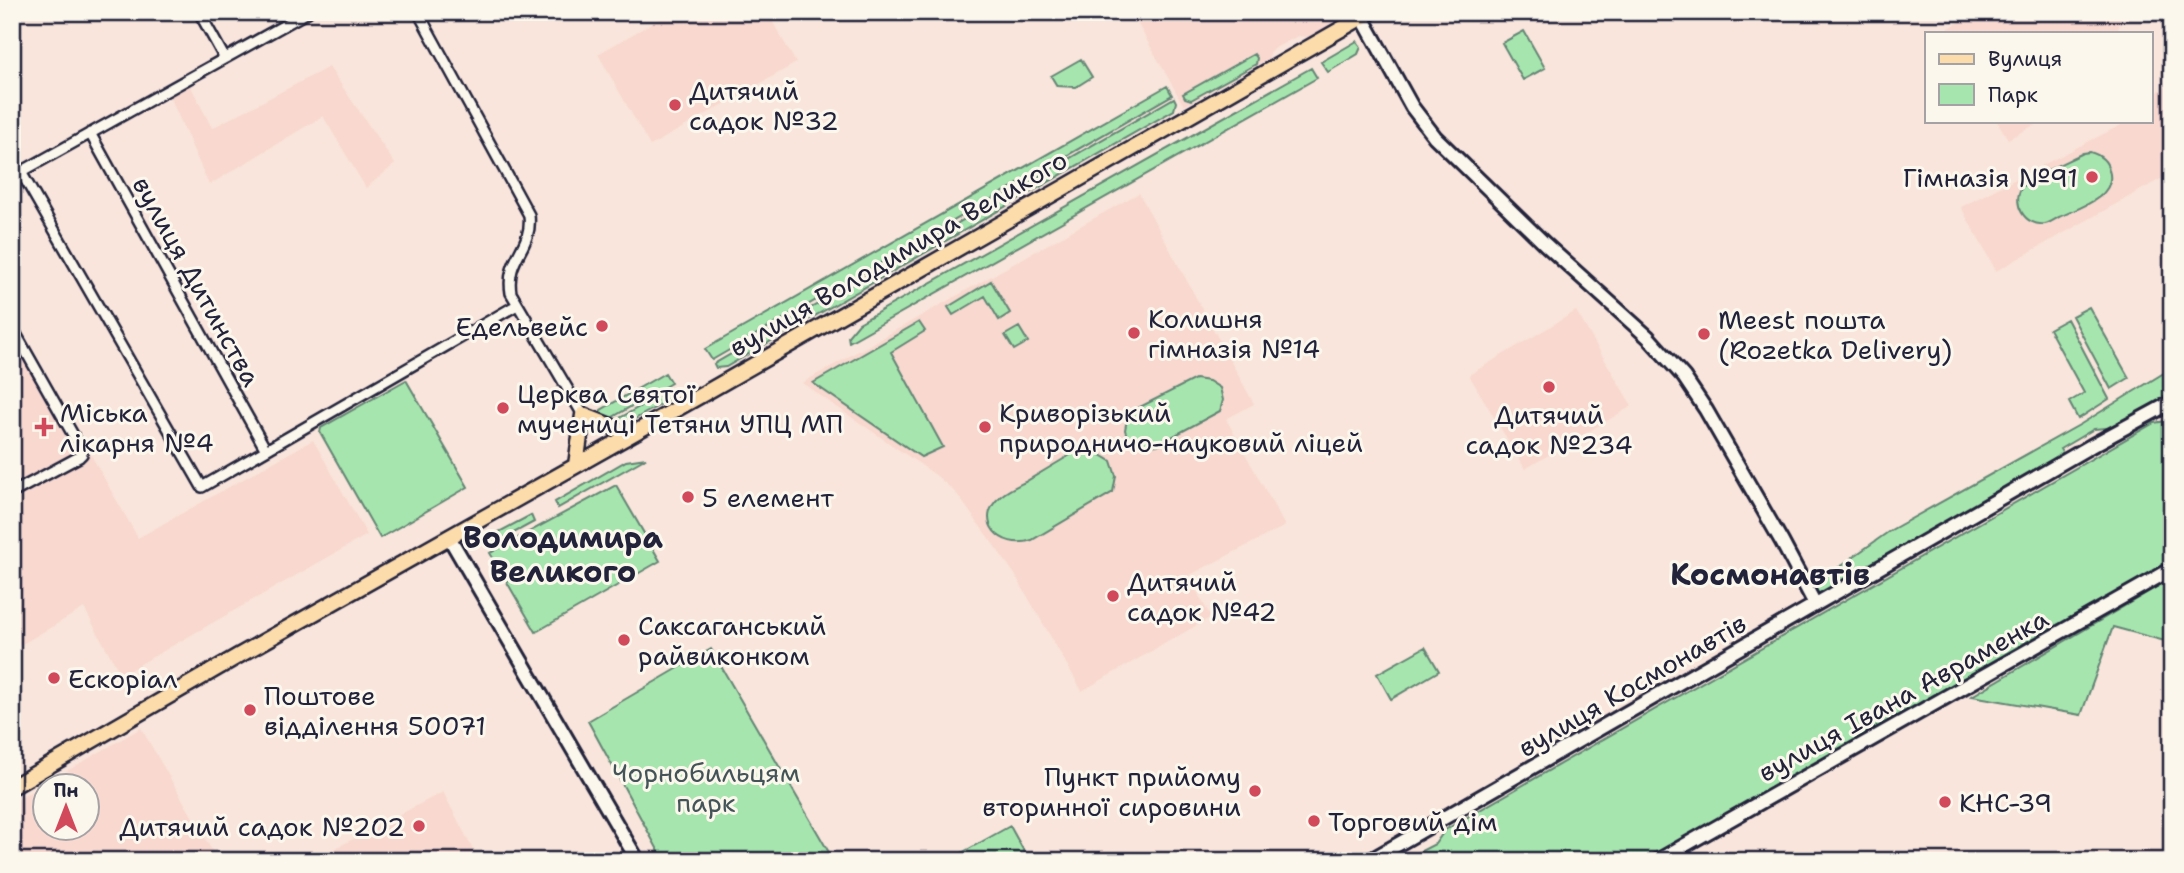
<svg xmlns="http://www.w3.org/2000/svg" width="2184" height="873" font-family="'Shantell Sans',sans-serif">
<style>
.built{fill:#f8d8cf;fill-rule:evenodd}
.green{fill:#a6e6ae;stroke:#648474;stroke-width:2}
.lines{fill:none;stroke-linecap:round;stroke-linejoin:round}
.street-casing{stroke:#22223b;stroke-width:14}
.secondary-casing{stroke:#22223b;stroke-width:18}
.primary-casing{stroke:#22223b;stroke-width:19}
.street{stroke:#fbf7ec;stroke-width:9}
.secondary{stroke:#fbf7ec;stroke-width:12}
.primary{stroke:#fddcac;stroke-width:14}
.poi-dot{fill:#d1495b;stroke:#fbf7ec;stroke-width:2.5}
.labels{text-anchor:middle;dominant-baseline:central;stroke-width:6;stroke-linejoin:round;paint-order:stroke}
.poi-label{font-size:26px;fill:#22223b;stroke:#fbf7ec;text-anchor:start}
.street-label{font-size:26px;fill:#22223b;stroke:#fbf7ec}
.park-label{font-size:26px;fill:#435358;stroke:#fbf7ec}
.quarter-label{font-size:30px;font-weight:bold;fill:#22223b;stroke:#fbf7ec}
</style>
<rect width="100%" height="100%" fill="#f9e5db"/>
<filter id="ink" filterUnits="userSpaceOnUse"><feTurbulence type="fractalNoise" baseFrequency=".0143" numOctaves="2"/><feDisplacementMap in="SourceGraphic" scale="14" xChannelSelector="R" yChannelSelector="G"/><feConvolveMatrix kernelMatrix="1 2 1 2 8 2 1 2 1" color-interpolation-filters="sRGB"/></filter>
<g filter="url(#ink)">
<path class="built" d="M 672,12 L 767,12 L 796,63 L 650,146 L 598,54 Z
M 1146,12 L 1354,12 L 1310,37 L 1298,36 L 1271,50 L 1268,59 L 1184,106 L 1135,19 Z
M 1979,12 L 2121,12 L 2118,33 L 1950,33 L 1947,29 Z
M 329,67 L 395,164 L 366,188 L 323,116 L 209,185 L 167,90 L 187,79 L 212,128 Z
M 2172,83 L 2172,178 L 2166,176 L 1996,271 L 1961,207 L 2129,121 L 2151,121 L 2151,96 Z
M 1997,121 L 2042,121 L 2008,139 Z
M 1139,193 L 1254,404 L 1226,419 L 1285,526 L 1188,576 L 1211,617 L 1082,691 L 1014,573 L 957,494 L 937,476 L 802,383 Z
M 1576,311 L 1632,406 L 1525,469 L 1469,375 Z
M 12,316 L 138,538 L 313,440 L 367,535 L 121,675 L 84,608 L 12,650 Z
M 141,728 L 218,861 L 12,861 L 12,803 ZM 46,786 L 88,786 L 88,828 L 46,828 Z
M 443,792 L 479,861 L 311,861 Z"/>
<path class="green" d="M 1524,31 L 1545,68 L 1523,80 L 1502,43 Z
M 1357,41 L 1361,47 L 1358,54 L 1328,72 L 1321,62 Z
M 1254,54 L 1257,58 L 1256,64 L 1191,100 L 1185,98 L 1183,94 Z
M 1081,59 L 1092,77 L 1076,87 L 1057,86 L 1051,76 Z
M 1311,68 L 1317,78 L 849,342 L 848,336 L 859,323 Z
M 1167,86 L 1172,95 L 712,360 L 705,349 Z
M 1174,98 L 1176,102 L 1174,110 L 726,367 L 716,368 L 714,364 Z
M 2090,152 C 2100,155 2107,160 2109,170 C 2118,197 2078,208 2059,217 C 2055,219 2050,223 2045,224 C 2025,227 2011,203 2022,187 C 2029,177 2070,160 2083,153 Z
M 991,281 L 1010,313 L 999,320 L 985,296 L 953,315 L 948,307 Z
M 2089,307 L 2129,378 L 2111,389 L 2072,316 Z
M 2067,319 L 2109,399 L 2078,419 L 2069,402 L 2084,393 L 2049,329 Z
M 919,322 L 925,331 L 891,352 L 943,447 L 921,457 L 813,383 Z
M 1019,327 L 1028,342 L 1014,350 L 1005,335 Z
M 2172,368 L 2172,396 L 2118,427 L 2094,429 L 2060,449 L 2063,454 L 2055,464 L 1822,596 L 1817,593 L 1812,586 L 1891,530 L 2081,424 Z
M 665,373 L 671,383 L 606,421 L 599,417 L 601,410 Z
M 1195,379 L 1209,381 L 1220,388 L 1223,400 L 1220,411 L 1157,445 L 1140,446 L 1128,439 L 1125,430 L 1126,424 L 1134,410 Z
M 406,380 L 468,487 L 380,538 L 320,432 L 321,428 Z
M 671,389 L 673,392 L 665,402 L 626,424 L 611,423 Z
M 2172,420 L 2172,564 L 1650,861 L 1402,861 L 1435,844 L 1445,830 L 2154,423 Z
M 1077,451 L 1096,452 L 1111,461 L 1116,476 L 1113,492 L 1032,540 C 1001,551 972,520 1001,496 C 1008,490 1017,486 1025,482 C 1042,472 1060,461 1077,451 Z
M 646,458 L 558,508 L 555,502 L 626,461 Z
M 616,485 L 660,561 L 536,632 L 490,553 Z
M 531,515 L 534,522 L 488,547 L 484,540 Z
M 2172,578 L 2172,643 L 2113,627 L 2081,715 L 1972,696 Z
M 1425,647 L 1439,671 L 1391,699 L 1377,674 Z
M 711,649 L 834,861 L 664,861 L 588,721 Z
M 1010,826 L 1026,855 L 1016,861 L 959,861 L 956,856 Z"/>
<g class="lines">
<defs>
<path id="street" d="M 199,12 L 224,57
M 418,12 L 529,215 C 533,249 505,257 511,293 L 583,415
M 90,133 L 266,450
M 21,172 L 202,487 L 517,305
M 12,177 L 308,12
M 12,327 L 81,449 L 82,454 L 79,457 L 12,493"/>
<path id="secondary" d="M 1362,17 L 1412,107 L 1435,137 L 1545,244 L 1648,337 L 1684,377 L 1706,410 L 1782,542 L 1815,604
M 449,537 L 638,861
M 1369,861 L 2091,446 L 2172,402
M 1657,861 L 2172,569"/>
<path id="primary" d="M 576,465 L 583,415 L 631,434
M 12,787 L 238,656 L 705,393 L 1371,12"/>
</defs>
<use href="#street" class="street-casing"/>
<use href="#secondary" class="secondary-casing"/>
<use href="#primary" class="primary-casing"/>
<use href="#street" class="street"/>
<use href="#secondary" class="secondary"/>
<use href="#primary" class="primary"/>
</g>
</g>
<g class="poi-dot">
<circle cx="675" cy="105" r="7"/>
<circle cx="2092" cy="177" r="7"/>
<circle cx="602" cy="326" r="7"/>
<circle cx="1134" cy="333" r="7"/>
<circle cx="1704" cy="334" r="7"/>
<circle cx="1549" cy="387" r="7"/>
<circle cx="503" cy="408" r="7"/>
<path d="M40.5 416.5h7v7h7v7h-7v7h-7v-7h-7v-7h7z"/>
<circle cx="985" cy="427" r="7"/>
<circle cx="688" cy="497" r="7"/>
<circle cx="1113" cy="596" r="7"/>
<circle cx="624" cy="640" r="7"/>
<circle cx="54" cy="678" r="7"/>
<circle cx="250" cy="710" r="7"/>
<circle cx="1255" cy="791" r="7"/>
<circle cx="1945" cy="802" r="7"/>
<circle cx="1314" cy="821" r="7"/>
<circle cx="419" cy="826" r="7"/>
</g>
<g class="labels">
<g class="poi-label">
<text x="689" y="90">Дитячий<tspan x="689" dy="30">садок №32</tspan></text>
<text x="2078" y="177" text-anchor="end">Гімназія №91</text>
<text x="1148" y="318">Колишня<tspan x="1148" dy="30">гімназія №14</tspan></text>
<text x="1718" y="319">Meest пошта<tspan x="1718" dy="30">(Rozetka Delivery)</tspan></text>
<text x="588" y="326" text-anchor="end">Едельвейс</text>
<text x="517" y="393">Церква Святої<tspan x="517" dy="30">мучениці Тетяни УПЦ МП</tspan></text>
<text x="60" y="412">Міська<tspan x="60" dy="30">лікарня №4</tspan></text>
<text x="999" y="412">Криворізький<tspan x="999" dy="30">природничо-науковий ліцей</tspan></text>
<text x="1549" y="414" text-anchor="middle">Дитячий<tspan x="1549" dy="30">садок №234</tspan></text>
<text x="702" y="497">5 елемент</text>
<text x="1127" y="581">Дитячий<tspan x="1127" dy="30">садок №42</tspan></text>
<text x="638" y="625">Саксаганський<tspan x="638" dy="30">райвиконком</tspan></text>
<text x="68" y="678">Ескоріал</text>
<text x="264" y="695">Поштове<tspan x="264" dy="30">відділення 50071</tspan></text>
<text x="1241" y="776" text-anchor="end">Пункт прийому<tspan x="1241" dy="30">вторинної сировини</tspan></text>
<text x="1959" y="802">КНС-39</text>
<text x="1328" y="821">Торговий дім</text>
<text x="405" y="826" text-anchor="end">Дитячий садок №202</text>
</g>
<g class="street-label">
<text transform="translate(898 253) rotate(-30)">вулиця Володимира Великого</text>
<text transform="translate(197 281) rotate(61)">вулиця Дитинства</text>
<text transform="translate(1632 685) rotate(-30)">вулиця Космонавтів</text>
<text transform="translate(1903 695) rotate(-29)">вулиця Івана Авраменка</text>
</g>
<g class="park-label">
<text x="706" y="772">Чорнобильцям<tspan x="706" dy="30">парк</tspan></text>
</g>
<g class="quarter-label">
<text x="563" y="537">Володимира<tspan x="563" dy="34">Великого</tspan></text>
<text x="1770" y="574">Космонавтів</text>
</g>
</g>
<rect width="2184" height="873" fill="none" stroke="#fbf7ec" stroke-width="42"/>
<rect x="21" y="21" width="2142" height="831" fill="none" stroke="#22223b" stroke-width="2.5" filter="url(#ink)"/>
<rect x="1925" y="32" width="228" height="91" fill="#fbf7ec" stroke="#a4a2a5" stroke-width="2"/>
<rect x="1939" y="54" width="35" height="10" fill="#fddcac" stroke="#a4a2a5" stroke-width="2"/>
<text x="1988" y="66" font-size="21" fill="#22223b">Вулиця</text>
<rect x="1939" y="84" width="35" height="21" fill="#a6e6ae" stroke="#a4a2a5" stroke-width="2"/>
<text x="1988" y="102" font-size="21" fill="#22223b">Парк</text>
<g transform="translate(66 807)"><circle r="33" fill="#fbf7ec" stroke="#a4a2a5" stroke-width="2"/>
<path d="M0-5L12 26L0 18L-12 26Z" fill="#d1495b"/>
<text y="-10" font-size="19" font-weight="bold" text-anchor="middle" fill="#22223b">Пн</text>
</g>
</svg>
